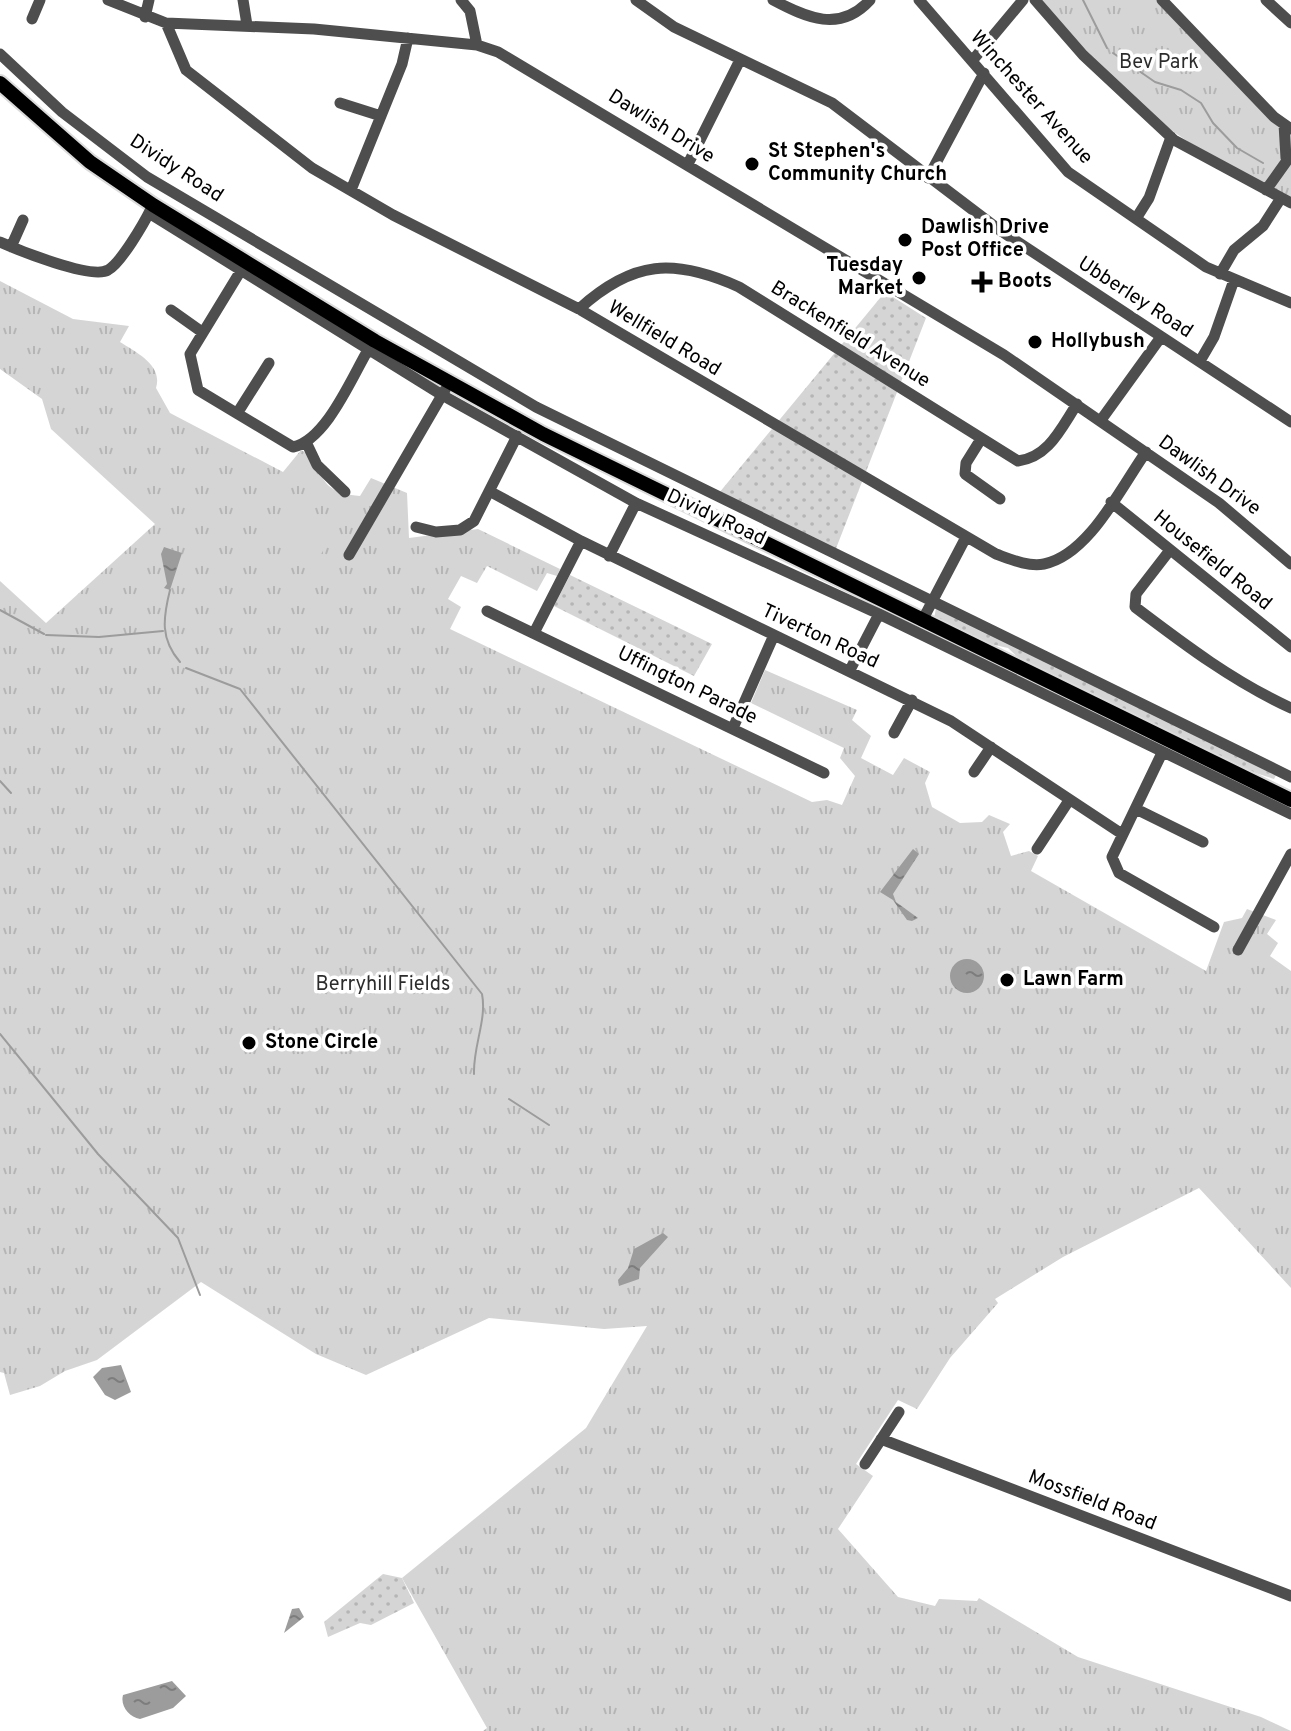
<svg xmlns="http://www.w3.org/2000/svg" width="1291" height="1731" font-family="Overpass,sans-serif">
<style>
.grass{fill:url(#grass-dots)}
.park{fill:url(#park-tufts)}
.pitch{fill:#d5d5d5}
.water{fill:url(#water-ripples)}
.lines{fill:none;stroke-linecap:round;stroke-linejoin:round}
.stream{stroke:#9c9c9c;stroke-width:2}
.major-casing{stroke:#dbdbdb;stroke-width:18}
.minor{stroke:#4e4e4e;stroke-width:11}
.major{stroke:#000;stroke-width:14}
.poi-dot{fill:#000;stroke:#fff;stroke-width:3}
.labels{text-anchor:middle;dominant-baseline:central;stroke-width:7;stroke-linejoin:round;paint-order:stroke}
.park-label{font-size:20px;fill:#2c2c2c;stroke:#fff}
.street-label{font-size:20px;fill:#000;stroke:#fff}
.poi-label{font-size:20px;font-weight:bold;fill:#000;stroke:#fff;text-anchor:start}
</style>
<defs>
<pattern id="grass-dots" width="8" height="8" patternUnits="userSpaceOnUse" patternTransform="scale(2)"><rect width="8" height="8" fill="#d5d5d5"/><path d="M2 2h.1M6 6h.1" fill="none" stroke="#b5b5b5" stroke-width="1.8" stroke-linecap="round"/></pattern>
<pattern id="park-tufts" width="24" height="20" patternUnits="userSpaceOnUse" patternTransform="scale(2)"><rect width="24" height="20" fill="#d5d5d5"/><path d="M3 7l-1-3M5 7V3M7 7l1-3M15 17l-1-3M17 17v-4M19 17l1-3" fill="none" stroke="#b5b5b5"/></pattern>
<pattern id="water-ripples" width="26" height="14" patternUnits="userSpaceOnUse" patternTransform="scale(2)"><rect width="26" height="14" fill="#9c9c9c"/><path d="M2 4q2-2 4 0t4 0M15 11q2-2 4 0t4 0" fill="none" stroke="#7d7d7d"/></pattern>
</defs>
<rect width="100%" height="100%" fill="#fff"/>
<path class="grass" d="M 885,292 L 926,318 L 835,551 L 719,493 Z
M 570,575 L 712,644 L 694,676 L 554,606 Z
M 936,608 L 1277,773 L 1274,779 L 1240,768 L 1026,665 L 1008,648 L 981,642 L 934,619 Z
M 383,1574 L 402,1578 L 414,1603 L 371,1625 L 360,1623 L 328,1637 L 324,1622 Z"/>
<path class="park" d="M 1040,0 L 1158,0 L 1279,127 L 1291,135 L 1291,198 C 1260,181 1228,166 1198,148 C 1138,111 1085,53 1040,0 Z
M 0,281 L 73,319 L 129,326 L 120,342 C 137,353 163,365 156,388 L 170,413 L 283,472 L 301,450 C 329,466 311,492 360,496 L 371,478 L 407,493 L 409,538 L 478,529 L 560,569 L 557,576 L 547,573 L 537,591 L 487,566 L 477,583 L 461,576 L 448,599 L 461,607 L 450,629 L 812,802 L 827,800 L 842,805 L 855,776 L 840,758 L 844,748 L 751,703 L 765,670 L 857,710 L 852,720 L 871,736 L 861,758 L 893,775 L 904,758 L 930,772 L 925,783 L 932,807 L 960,823 L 982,822 L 989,815 L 1010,824 L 1003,832 L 1011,856 L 1029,851 L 1038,856 L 1031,871 L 1206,971 L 1224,922 L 1242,918 L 1247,909 L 1276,920 L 1267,934 L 1278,943 L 1270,956 L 1291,971 L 1291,1288 L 1199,1188 L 1063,1257 L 995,1299 L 998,1303 L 950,1358 L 917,1409 L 898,1400 L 856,1464 L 873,1476 L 838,1529 L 898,1597 L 935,1606 L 939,1599 L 977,1601 L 979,1598 L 1078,1657 L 1261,1717 L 1291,1731 L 483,1731 L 487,1728 L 402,1578 L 586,1428 L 647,1326 L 604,1329 L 489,1318 L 366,1375 L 316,1354 L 201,1282 L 97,1360 L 65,1371 L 40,1386 L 10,1395 L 4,1373 L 0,1372 L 0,581 L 46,623 L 155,524 L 51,429 L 42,399 L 0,369 Z"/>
<path class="pitch" d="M 284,505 L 334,530 L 317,562 L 268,536 Z"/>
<path class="water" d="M 164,547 L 182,553 L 170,590 L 164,588 L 167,584 L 161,554 Z
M 913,849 L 919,854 L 893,894 L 896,902 L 918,918 L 912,921 L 907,920 L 893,900 L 880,892 Z
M950 976a17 17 0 1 1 34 0a17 17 0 1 1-34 0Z
M 663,1233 L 668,1237 L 640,1268 L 639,1279 L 619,1286 L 618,1280 L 628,1268 L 634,1249 Z
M 121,1365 L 131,1392 L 115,1400 L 105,1395 L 93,1377 L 102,1368 Z
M 299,1608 L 304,1617 L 284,1633 L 292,1609 Z
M 172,1681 L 186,1696 L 173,1708 L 140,1719 C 129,1717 120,1706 123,1695 Z"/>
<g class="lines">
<path class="stream" d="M 1083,0 L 1107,48
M 1113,53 L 1155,82 L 1181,90 L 1201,103 L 1213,123 L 1237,148 L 1263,163
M 170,590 C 163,618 160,639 180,662
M 0,610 L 44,634
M 46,635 L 99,637 L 163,631
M 186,668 L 240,689 L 482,994 C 487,1020 473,1046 474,1074
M 0,781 L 11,793
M 0,1034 L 98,1154 L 178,1238 L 200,1295
M 509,1099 L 549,1125"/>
<defs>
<path id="major" d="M 0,83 L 90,162 L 153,205 L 375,341 L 543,434 L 1291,800"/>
</defs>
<use href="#major" class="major-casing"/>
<path class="minor" d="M 108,0 L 166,23 L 314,29 L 477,45 L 498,52 L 1004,355 L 1219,503 L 1291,564
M 243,0 L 247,25
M 461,0 L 470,11 L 477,45
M 636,0 L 674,27 L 832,103 L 998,229 L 1291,422
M 773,0 C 807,18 840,33 870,0
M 919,0 L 1068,172 L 1206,267 L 1291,303
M 1035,0 L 1083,55 L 1174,140 L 1291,203
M 1162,0 L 1274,117 L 1291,129
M 1266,0 L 1291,23
M 145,17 L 149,0
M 32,19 L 40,0
M 166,23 L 186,70 L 312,168 L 393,215 L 579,309 L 996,554 C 1010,559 1028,567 1044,564 C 1089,555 1121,487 1146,452
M 0,54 L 62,112 L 147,177 L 536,407 L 1291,777
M 972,61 L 1023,0
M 340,103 L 381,116
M 1284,124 L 1286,158
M 688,164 L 740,60
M 928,178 L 984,73
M 351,190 L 402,64 L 408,38
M 1266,190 L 1291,155
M 149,213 L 442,395 L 636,503 L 879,614 L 1291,814
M 1137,217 L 1149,198 L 1171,137
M 0,242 C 18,250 92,280 108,270 C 121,263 144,223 151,209
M 11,247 L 23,220
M 240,272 L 190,354 L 198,390 L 293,447 C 326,440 351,379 368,350
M 1220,274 L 1234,250 L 1263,226 L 1281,198
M 579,309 C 633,260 674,258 739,287 L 1018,461 C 1049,457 1061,428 1077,404
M 171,310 L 202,332
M 1200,361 L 1214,337 L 1234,280
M 238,412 L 269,363
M 1101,420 L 1161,337
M 981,439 L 966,463 L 965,474 L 1000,499
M 307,444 L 317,465 L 345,492
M 491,492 L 581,541 L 951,721 L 1122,834
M 1111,502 L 1291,647
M 416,527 L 436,532 L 460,530 L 474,521 L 517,436
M 1170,550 L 1136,594 L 1135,607 C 1185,645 1234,682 1291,708
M 349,555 L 445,390
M 609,556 L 636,503
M 487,611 L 824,773
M 922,621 L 965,539
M 535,631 L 581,541
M 850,670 L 879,614
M 733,728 L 774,635
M 894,733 L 912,700
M 1162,753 L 1112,857 L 1119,873 L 1214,927
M 974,772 L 991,747
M 1136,809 L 1203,842
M 1037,849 L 1068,802
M 1238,950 L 1291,854
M 881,1439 L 1291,1596
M 865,1464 L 899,1412"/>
<use href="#major" class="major"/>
</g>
<g class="poi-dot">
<circle cx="752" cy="164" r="8"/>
<circle cx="905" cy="240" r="8"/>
<circle cx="919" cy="278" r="8"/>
<path d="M978 270h8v8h8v8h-8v8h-8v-8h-8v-8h8z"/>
<circle cx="1035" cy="342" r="8"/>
<circle cx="1007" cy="980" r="8"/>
<circle cx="249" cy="1043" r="8"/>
</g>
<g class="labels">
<g class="park-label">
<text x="1159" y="63">Bev Park</text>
<text x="383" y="985">Berryhill Fields</text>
</g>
<g class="street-label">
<text transform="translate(1031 98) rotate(48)">Winchester Avenue</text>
<text transform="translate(661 127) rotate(32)">Dawlish Drive</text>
<text transform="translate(176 169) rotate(33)">Dividy Road</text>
<text transform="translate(1135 298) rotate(33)">Ubberley Road</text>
<text transform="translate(850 335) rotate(32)">Brackenfield Avenue</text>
<text transform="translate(664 339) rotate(31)">Wellfield Road</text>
<text transform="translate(1209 476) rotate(36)">Dawlish Drive</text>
<text transform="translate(716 518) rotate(25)">Dividy Road</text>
<text transform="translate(1212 561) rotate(39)">Housefield Road</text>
<text transform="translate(820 637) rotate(25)">Tiverton Road</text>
<text transform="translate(687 686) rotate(26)">Uffington Parade</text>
<text transform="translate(1092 1501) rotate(21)">Mossfield Road</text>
</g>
<g class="poi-label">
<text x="768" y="152">St Stephen's<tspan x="768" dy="23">Community Church</tspan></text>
<text x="921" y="228">Dawlish Drive<tspan x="921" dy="23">Post Office</tspan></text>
<text x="903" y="266" text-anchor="end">Tuesday<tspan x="903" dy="23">Market</tspan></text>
<text x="998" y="282">Boots</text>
<text x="1051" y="342">Hollybush</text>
<text x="1023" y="980">Lawn Farm</text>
<text x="265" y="1043">Stone Circle</text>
</g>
</g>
</svg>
